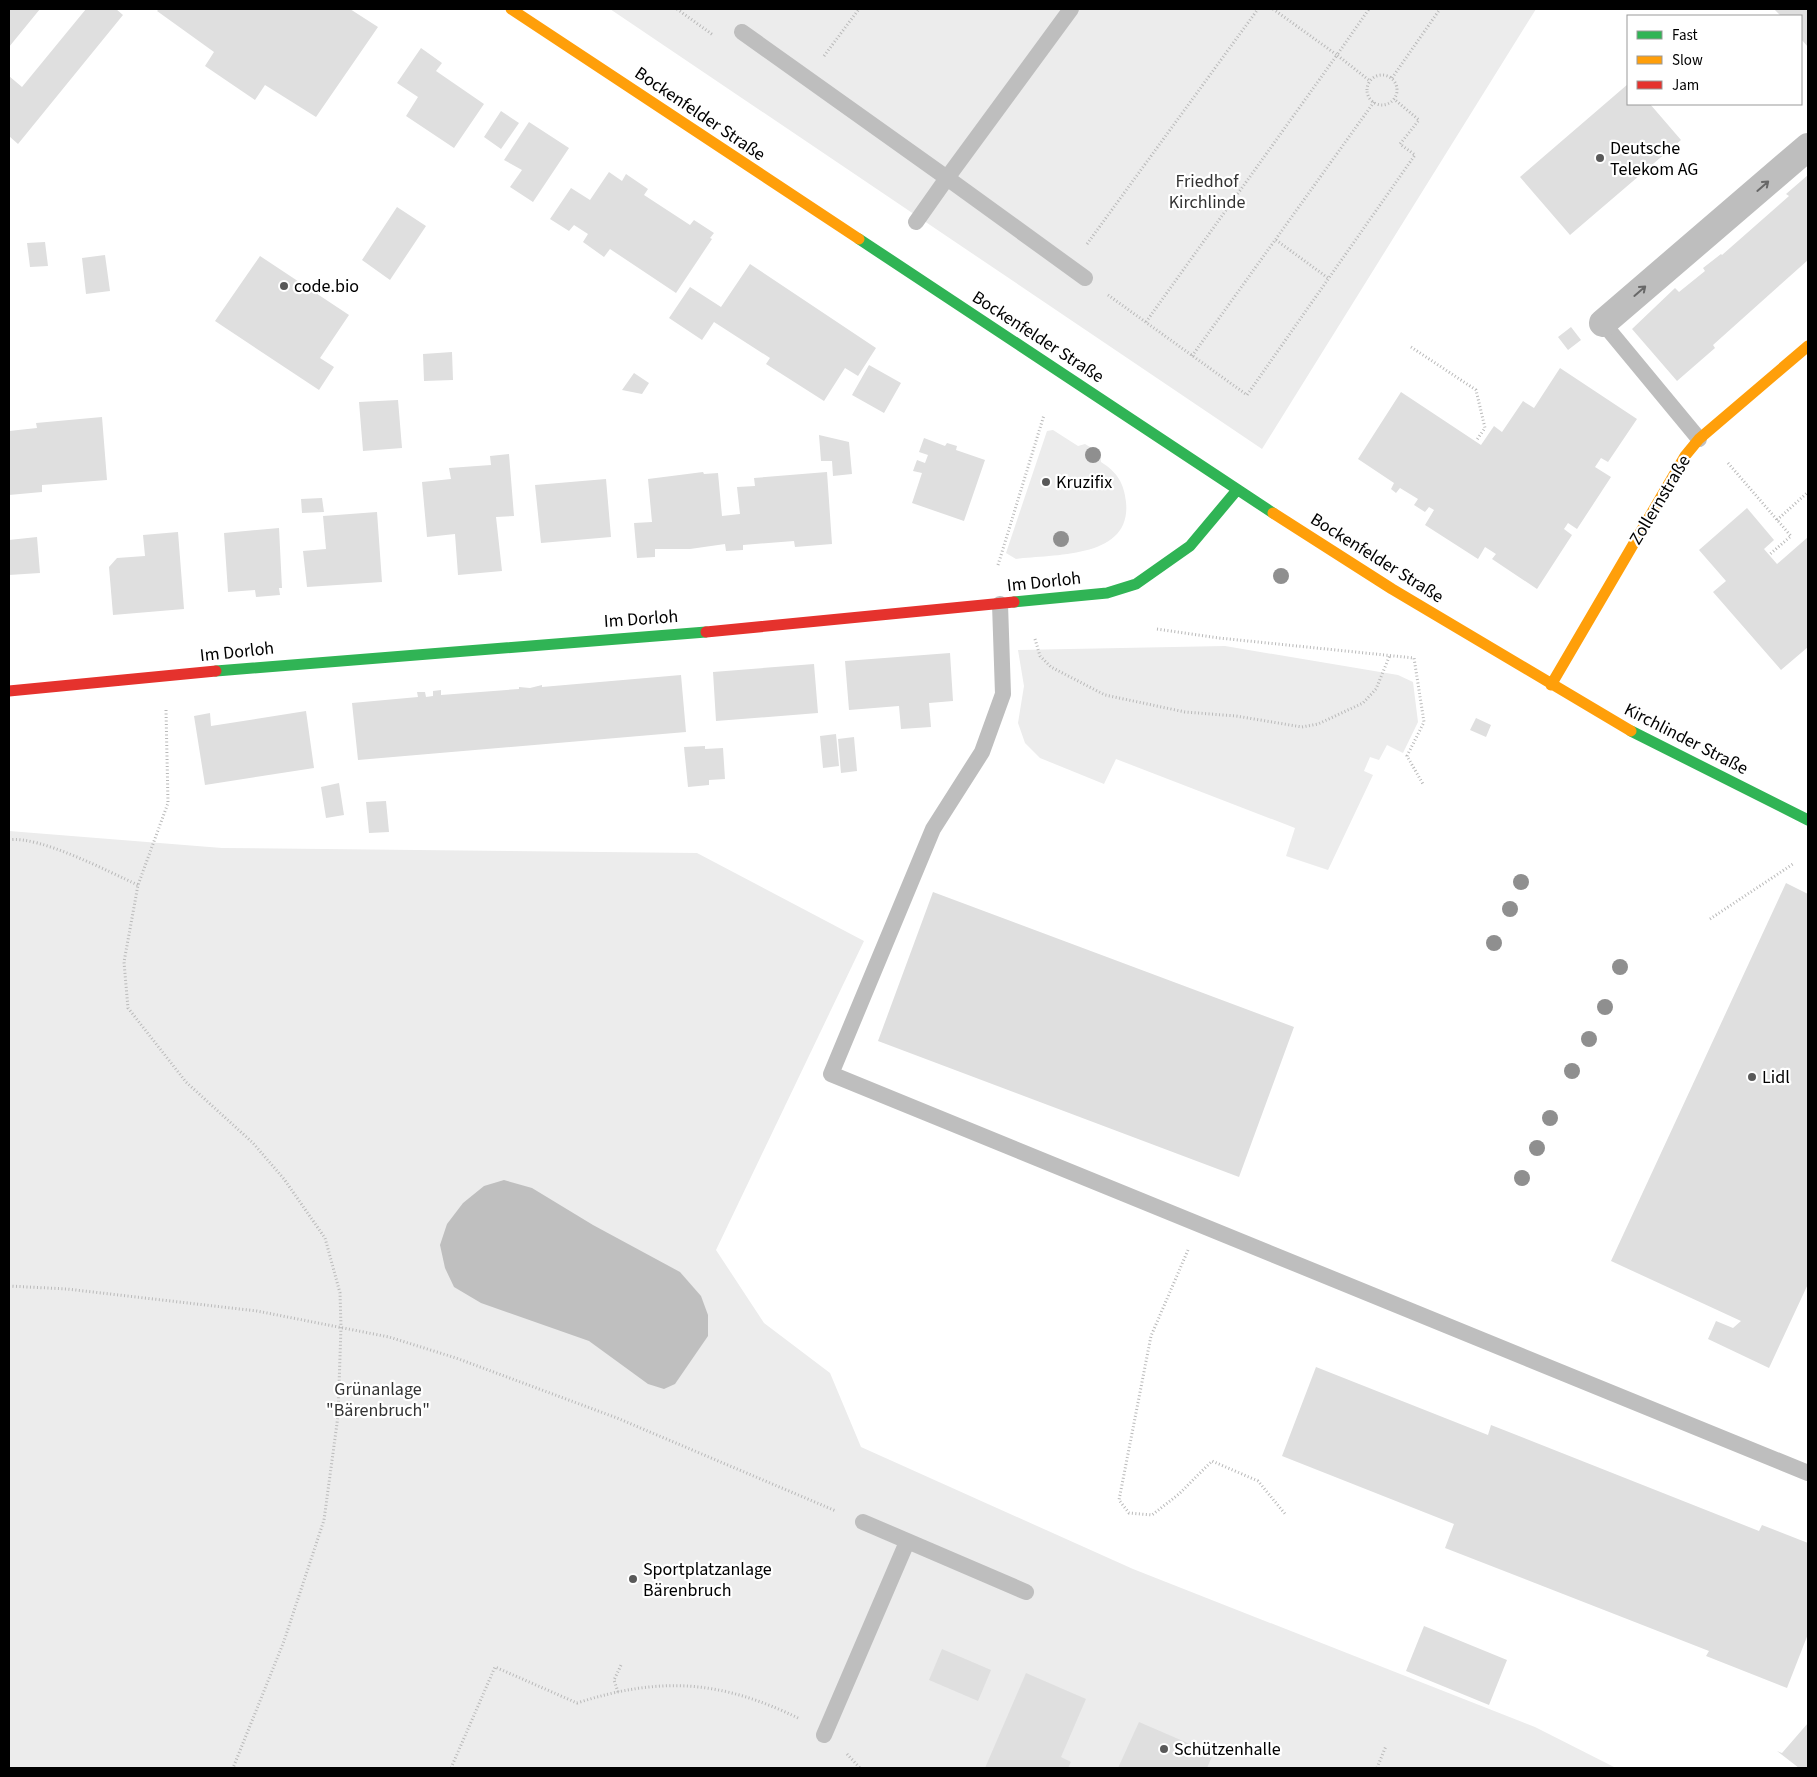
<svg xmlns="http://www.w3.org/2000/svg" width="1817" height="1777" font-family="'Source Sans 3',sans-serif">
<style>
.green{fill:#ececec}
.water{fill:#bfbfbf}
.building{fill:#dfdfdf}
.lines{fill:none;stroke-linecap:round;stroke-linejoin:round}
.path{stroke:#b9b9b9;stroke-width:3;stroke-dasharray:1 2.5;stroke-linecap:butt}
.lane{stroke:#bebebe;stroke-width:16}
.street{stroke:#bebebe;stroke-width:28}
.fast{stroke:#30b455;stroke-width:11}
.slow{stroke:#ff9f0a;stroke-width:11}
.jam{stroke:#e5322d;stroke-width:11}
.tree{fill:#8f8f8f}
.oneway{stroke:#686868}
.poi-dot{fill:#595959;stroke:#fff;stroke-width:2}
.labels{text-anchor:middle;dominant-baseline:central;stroke-width:4.5;stroke-linejoin:round;paint-order:stroke}
.street-label{font-size:18px;fill:#000;stroke:#fff}
.poi-label{font-size:18px;fill:#000;stroke:#fff;text-anchor:start}
.park-label{font-size:18px;fill:#333;stroke:#fff}
</style>
<rect width="100%" height="100%" fill="#fff"/>
<path class="green" d="M 610,9 L 1536,9 L 1262,449 Z
M 1053,430 L 1078,446 L 1085,444 L 1100,453 L 1101,462 C 1117,472 1124,483 1126,502 C 1132,559 1055,554 1016,559 L 1006,553 L 1047,431 Z
M 1225,646 L 1398,675 L 1413,682 L 1418,722 L 1403,753 L 1387,745 L 1379,760 L 1370,757 L 1364,771 L 1373,775 L 1328,870 L 1286,856 L 1295,828 L 1116,759 L 1104,784 L 1040,758 L 1025,743 L 1018,723 L 1024,686 L 1018,650 Z
M 9,831 L 222,848 L 697,853 L 864,941 L 716,1250 L 764,1323 L 830,1373 L 861,1447 L 1133,1569 L 1535,1727 L 1616,1768 L 9,1768 Z"/>
<path class="water" d="M 504,1180 L 532,1188 L 593,1225 L 680,1272 L 701,1296 L 708,1315 L 708,1336 L 675,1384 L 664,1389 L 648,1384 L 589,1341 L 481,1303 L 454,1287 L 445,1268 L 440,1245 L 447,1224 L 463,1203 L 484,1186 Z"/>
<path class="building" d="M 9,9 L 40,9 L 9,47 Z
M 86,9 L 116,9 L 123,15 L 18,144 L 9,136 L 9,76 L 22,87 Z
M 159,9 L 350,9 L 378,27 L 316,117 L 265,85 L 255,100 L 205,66 L 214,52 L 157,11 Z
M 1774,9 L 1808,9 L 1808,47 L 1801,39 L 1801,16 L 1781,16 Z
M 421,48 L 442,63 L 436,71 L 484,104 L 454,148 L 406,116 L 418,97 L 397,83 Z
M 1628,84 L 1628,104 L 1650,104 L 1681,140 L 1570,235 L 1520,177 Z
M 501,111 L 519,123 L 501,149 L 484,137 Z
M 529,122 L 569,148 L 533,202 L 510,187 L 522,170 L 504,160 Z
M 609,172 L 622,181 L 626,174 L 648,189 L 644,195 L 690,225 L 694,220 L 714,233 L 710,238 L 712,239 L 676,293 L 610,249 L 604,257 L 583,242 L 588,234 L 574,225 L 569,231 L 550,219 L 571,188 L 590,200 Z
M 1808,175 L 1808,260 L 1713,345 L 1715,348 L 1677,381 L 1632,329 L 1675,288 L 1679,292 L 1705,271 L 1703,268 L 1721,254 L 1722,255 L 1789,196 L 1786,194 Z
M 397,207 L 426,226 L 390,280 L 362,260 Z
M 45,242 L 48,266 L 30,267 L 27,243 Z
M 105,255 L 110,291 L 86,294 L 82,258 Z
M 260,256 L 349,315 L 320,358 L 334,367 L 319,390 L 215,321 Z
M 750,264 L 876,348 L 858,376 L 845,368 L 824,401 L 766,364 L 770,358 L 714,322 L 702,340 L 669,318 L 690,287 L 721,307 Z
M 1571,327 L 1581,340 L 1568,350 L 1558,337 Z
M 452,352 L 453,380 L 424,381 L 423,354 Z
M 869,365 L 901,383 L 884,413 L 852,395 Z
M 1560,368 L 1637,419 L 1608,462 L 1601,458 L 1595,467 L 1611,477 L 1577,529 L 1568,523 L 1564,529 L 1572,535 L 1537,589 L 1492,559 L 1496,554 L 1485,547 L 1478,559 L 1425,525 L 1434,510 L 1429,507 L 1425,512 L 1414,505 L 1418,499 L 1400,488 L 1396,493 L 1391,489 L 1394,483 L 1358,459 L 1401,392 L 1481,445 L 1494,426 L 1502,432 L 1523,401 L 1534,408 Z
M 634,373 L 649,383 L 642,394 L 622,390 Z
M 398,400 L 402,448 L 363,451 L 359,402 Z
M 102,417 L 107,480 L 42,485 L 42,492 L 9,495 L 9,431 L 37,428 L 36,423 Z
M 819,435 L 849,442 L 852,474 L 833,476 L 832,461 L 821,461 Z
M 924,438 L 945,446 L 947,443 L 957,446 L 956,450 L 985,460 L 964,521 L 912,503 L 922,473 L 913,471 L 917,460 L 925,463 L 928,455 L 919,452 Z
M 509,454 L 514,516 L 496,517 L 502,571 L 458,575 L 455,534 L 427,537 L 422,482 L 451,479 L 449,468 L 491,465 L 490,456 Z
M 703,472 L 704,474 L 718,473 L 722,516 L 740,514 L 737,487 L 755,486 L 754,478 L 827,472 L 832,544 L 795,547 L 794,541 L 743,545 L 743,550 L 726,551 L 725,544 L 690,549 L 655,549 L 655,557 L 637,558 L 634,523 L 652,522 L 648,479 Z
M 606,479 L 611,537 L 541,543 L 535,485 Z
M 322,498 L 324,512 L 302,513 L 301,499 Z
M 1747,508 L 1774,540 L 1764,549 L 1777,564 L 1808,537 L 1808,647 L 1781,670 L 1713,592 L 1726,581 L 1699,550 Z
M 377,512 L 382,582 L 307,587 L 303,551 L 326,549 L 323,516 Z
M 279,528 L 282,588 L 279,588 L 280,595 L 256,597 L 255,590 L 228,592 L 224,533 Z
M 178,532 L 184,609 L 113,615 L 109,567 L 117,558 L 145,556 L 143,535 Z
M 37,537 L 40,573 L 9,575 L 9,540 Z
M 950,653 L 953,701 L 929,703 L 931,727 L 901,729 L 899,706 L 849,710 L 845,661 Z
M 814,664 L 818,713 L 716,721 L 713,672 Z
M 681,675 L 686,732 L 358,760 L 352,703 L 418,697 L 417,692 L 425,692 L 426,697 L 433,696 L 433,691 L 441,690 L 441,695 L 519,689 L 519,687 L 530,688 L 542,685 L 542,687 Z
M 306,711 L 314,768 L 205,785 L 194,716 L 210,713 L 211,726 Z
M 1476,718 L 1491,725 L 1486,737 L 1470,730 Z
M 836,734 L 839,766 L 823,768 L 820,736 Z
M 854,737 L 857,771 L 841,773 L 838,739 Z
M 705,746 L 705,749 L 723,748 L 725,779 L 709,780 L 709,785 L 688,787 L 684,747 Z
M 339,783 L 344,815 L 326,818 L 321,787 Z
M 386,801 L 389,832 L 369,833 L 366,802 Z
M 1786,883 L 1808,894 L 1808,1284 L 1769,1368 L 1708,1339 L 1716,1321 L 1733,1328 L 1741,1321 L 1611,1261 Z
M 933,892 L 1294,1027 L 1239,1177 L 878,1041 Z
M 1316,1367 L 1488,1435 L 1491,1425 L 1759,1531 L 1762,1525 L 1808,1543 L 1808,1634 L 1787,1688 L 1706,1656 L 1709,1651 L 1445,1548 L 1454,1524 L 1282,1456 Z
M 1424,1626 L 1507,1660 L 1489,1705 L 1406,1671 Z
M 942,1649 L 991,1670 L 978,1701 L 929,1680 Z
M 1026,1673 L 1086,1699 L 1061,1757 L 1071,1762 L 1068,1768 L 985,1768 Z
M 1139,1722 L 1213,1754 L 1207,1768 L 1118,1768 Z
M 1808,1723 L 1808,1768 L 1799,1768 L 1777,1751 L 1782,1753 Z"/>
<g class="lines">
<path class="path" d="M 677,9 L 713,35
M 1273,9 L 1337,55 L 1369,9
M 824,56 L 859,9
M1367 90a15 15 0 1 1 30 0a15 15 0 1 1-30 0Z
M 1392,78 L 1440,9
M 1276,240 L 1328,278
M 1087,244 L 1258,9
M 1108,295 L 1247,395 L 1415,155 L 1400,144 L 1419,120 L 1394,99
M 1146,322 L 1337,55 L 1370,81
M 1411,347 L 1476,390 L 1485,428 L 1476,441
M 1192,356 L 1374,102
M 1728,463 L 1791,536 L 1769,555
M 1777,520 L 1808,492
M 998,565 L 1044,415
M 1157,629 L 1219,638 L 1414,658 L 1424,722 L 1407,756 L 1423,784
M 1035,639 L 1040,656 L 1051,667 L 1105,695 L 1185,712 L 1236,716 L 1302,727 L 1318,724 L 1363,703 L 1376,689 L 1390,655
M 166,710 L 168,803 L 138,885 L 124,962 L 128,1008 L 186,1082 L 253,1143 L 284,1179 L 325,1238 L 340,1293 L 341,1327 L 338,1416 L 324,1520 L 284,1641 L 233,1768
M 9,840 C 39,835 109,872 138,885
M 1710,919 L 1793,864
M 1188,1250 L 1151,1336 L 1119,1500 L 1129,1513 L 1152,1515 L 1179,1494 L 1212,1461 L 1258,1481 L 1286,1515
M 9,1286 L 67,1289 L 257,1311 L 389,1337 L 456,1358 L 617,1418 L 836,1511
M 618,1692 L 614,1680 L 622,1663
M 847,1754 L 860,1768
M 451,1768 L 495,1667 L 577,1703 C 661,1676 721,1680 800,1719
M 1377,1768 L 1386,1746"/>
<path class="lane" d="M 742,32 L 947,178 L 1071,9
M 916,222 L 947,178 L 1085,278
M 1603,323 L 1699,439
M 1000,604 L 1003,694 L 982,752 L 933,829 L 831,1074 L 1808,1473
M 863,1522 L 1026,1592
M 824,1735 L 907,1542"/>
<path class="street" d="M 1603,323 L 1808,147"/>
<path class="fast" d="M 859,239 L 1273,513
M 1014,602 L 1107,593 L 1136,584 L 1190,546 L 1237,490
M 216,671 L 706,632
M 1631,731 L 1808,820"/>
<path class="slow" d="M 511,9 L 859,239
M 1273,513 L 1392,589 L 1631,731
M 1551,685 L 1685,456 L 1699,439 L 1808,346"/>
<path class="jam" d="M 706,632 L 1014,602
M 9,691 L 216,671"/>
</g>
<g class="tree">
<circle cx="1093" cy="455" r="8"/>
<circle cx="1061" cy="539" r="8"/>
<circle cx="1281" cy="576" r="8"/>
<circle cx="1521" cy="882" r="8"/>
<circle cx="1510" cy="909" r="8"/>
<circle cx="1494" cy="943" r="8"/>
<circle cx="1620" cy="967" r="8"/>
<circle cx="1605" cy="1007" r="8"/>
<circle cx="1589" cy="1039" r="8"/>
<circle cx="1572" cy="1071" r="8"/>
<circle cx="1550" cy="1118" r="8"/>
<circle cx="1537" cy="1148" r="8"/>
<circle cx="1522" cy="1178" r="8"/>
</g>
<defs><path id="oneway-shaft" d="M-6 0H5M1.5-3L5.5 0L1.5 3" fill="none" stroke-width="1.6" stroke-linecap="round" stroke-linejoin="round" transform="scale(1.25)"/></defs>
<g class="oneway">
<use href="#oneway-shaft" transform="translate(1763 186) rotate(-41)"/>
<use href="#oneway-shaft" transform="translate(1640 291) rotate(-41)"/>
</g>
<g class="poi-dot">
<circle cx="1600" cy="158" r="5"/>
<circle cx="284" cy="286" r="5"/>
<circle cx="1046" cy="482" r="5"/>
<circle cx="1752" cy="1077" r="5"/>
<circle cx="633" cy="1579" r="5"/>
<circle cx="1164" cy="1749" r="5"/>
</g>
<g class="labels">
<g class="street-label">
<text transform="translate(700 114) rotate(34)">Bockenfelder Straße</text>
<text transform="translate(1038 337) rotate(33)">Bockenfelder Straße</text>
<text transform="translate(1660 500) rotate(-59)">Zollernstraße</text>
<text transform="translate(1377 558) rotate(32)">Bockenfelder Straße</text>
<text transform="translate(1044 582) rotate(-6)">Im Dorloh</text>
<text transform="translate(641 619) rotate(-4)">Im Dorloh</text>
<text transform="translate(237 652) rotate(-6)">Im Dorloh</text>
<text transform="translate(1686 739) rotate(27)">Kirchlinder Straße</text>
</g>
<g class="poi-label">
<text x="1610" y="148">Deutsche<tspan x="1610" dy="21">Telekom AG</tspan></text>
<text x="294" y="286">code.bio</text>
<text x="1056" y="482">Kruzifix</text>
<text x="1762" y="1077">Lidl</text>
<text x="643" y="1569">Sportplatzanlage<tspan x="643" dy="21">Bärenbruch</tspan></text>
<text x="1174" y="1749">Schützenhalle</text>
</g>
<g class="park-label">
<text x="1207" y="181">Friedhof<tspan x="1207" dy="21">Kirchlinde</tspan></text>
<text x="378" y="1389">Grünanlage<tspan x="378" dy="21">"Bärenbruch"</tspan></text>
</g>
</g>
<rect width="1817" height="1777" fill="none" stroke="#000000" stroke-width="20"/>
<rect x="1627" y="15" width="175" height="90" fill="#ffffff" stroke="#999999"/>
<rect x="1637" y="31" width="25" height="8" fill="#30b455" stroke="#999999"/>
<text x="1672" y="40" font-size="15" fill="#000000">Fast</text>
<rect x="1637" y="56" width="25" height="8" fill="#ff9f0a" stroke="#999999"/>
<text x="1672" y="65" font-size="15" fill="#000000">Slow</text>
<rect x="1637" y="81" width="25" height="8" fill="#e5322d" stroke="#999999"/>
<text x="1672" y="90" font-size="15" fill="#000000">Jam</text>
</svg>
